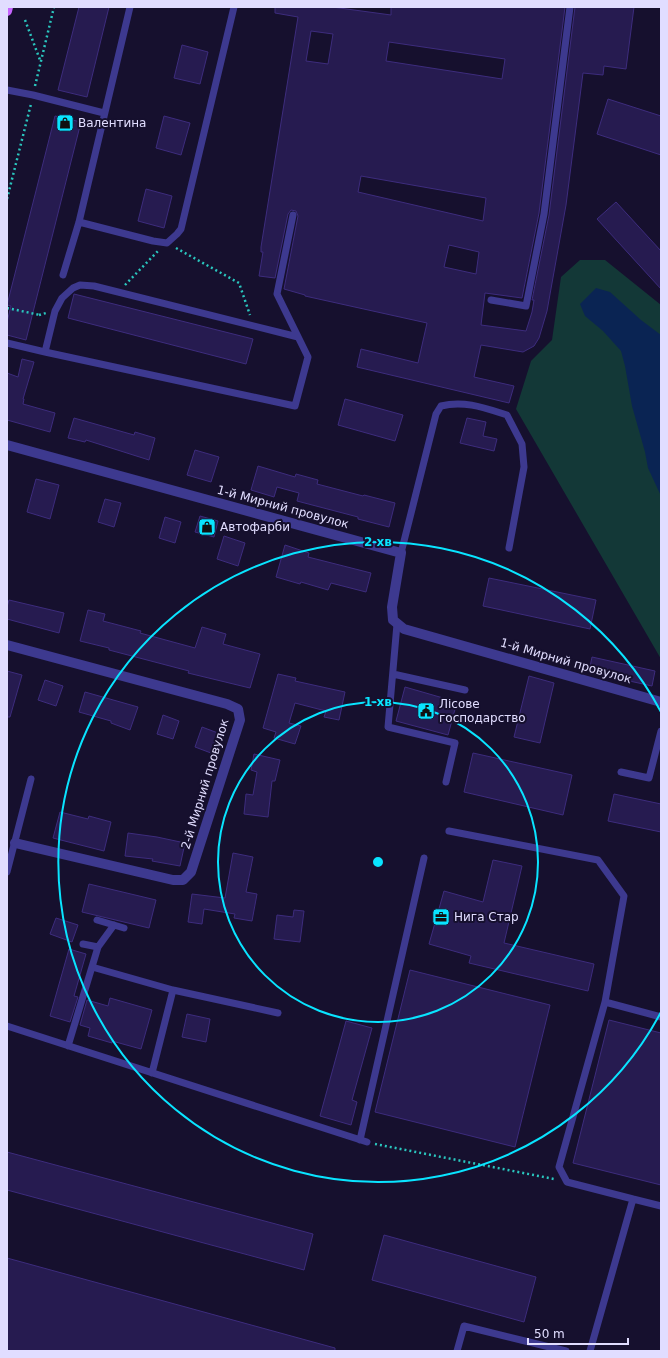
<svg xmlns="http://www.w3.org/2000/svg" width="668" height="1358" font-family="'DejaVu Sans',sans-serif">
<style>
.green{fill:#133837}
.water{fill:#0a2453}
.building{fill:#261b50;stroke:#3d2c7d;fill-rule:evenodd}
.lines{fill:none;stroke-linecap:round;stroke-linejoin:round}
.path{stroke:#2ac6be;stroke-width:2.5;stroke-dasharray:2 3;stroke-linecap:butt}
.lane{stroke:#3d398f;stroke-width:7}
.street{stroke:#3d398f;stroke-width:10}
.primary{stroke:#c764ff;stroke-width:10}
.ring{fill:none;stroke:#09e4ff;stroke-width:2}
.labels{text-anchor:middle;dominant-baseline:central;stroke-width:4;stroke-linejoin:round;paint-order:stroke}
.poi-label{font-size:12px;fill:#e1ddff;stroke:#16102e;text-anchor:start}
.street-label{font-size:12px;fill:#e1ddff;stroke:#16102e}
.centre{fill:#09e4ff;stroke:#16102e;stroke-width:2}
.ring-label{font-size:12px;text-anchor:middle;font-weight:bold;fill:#09e4ff;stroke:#16102e;stroke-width:4;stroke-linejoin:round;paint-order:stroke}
</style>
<rect width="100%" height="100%" fill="#16102e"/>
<path class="green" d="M 580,260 L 605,260 L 661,305 L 661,659 L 516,409 L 531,361 L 552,340 L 561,277 Z"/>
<path class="water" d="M 596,288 L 610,292 L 641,320 L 661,335 L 661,496 L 648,468 L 645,452 L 632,406 L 625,366 L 621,351 L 603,331 L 585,316 L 580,304 Z"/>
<path class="building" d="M 79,7 L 109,7 L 87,97 L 58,90 Z
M 275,7 L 332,7 L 391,15 L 391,7 L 565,7 L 539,213 L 522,298 L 485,293 L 481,325 L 526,331 L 532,312 L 534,300 L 532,300 L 549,215 L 575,7 L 634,7 L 626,69 L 604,66 L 603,75 L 583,73 L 566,205 L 547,311 L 539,338 L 534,346 L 523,352 L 481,345 L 474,377 L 514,386 L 509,403 L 357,367 L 361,349 L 418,363 L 427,323 L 305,296 L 305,295 L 284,289 L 298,216 L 296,211 L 291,210 L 288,214 L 275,278 L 259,276 L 263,252 L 261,252 L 261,247 L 298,17 L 275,13 ZM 311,31 L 333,34 L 328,64 L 306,61 ZM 389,42 L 505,59 L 502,79 L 386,61 ZM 361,176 L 486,198 L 483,221 L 358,192 ZM 449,245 L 479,252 L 476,274 L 444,267 Z
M 182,45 L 208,52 L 200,84 L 174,78 Z
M 608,99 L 661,116 L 661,155 L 597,134 Z
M 55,116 L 81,122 L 26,340 L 7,335 L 7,322 L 11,306 L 7,305 Z
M 164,116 L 190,123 L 181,155 L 156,148 Z
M 146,189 L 172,196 L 164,228 L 138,221 Z
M 616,202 L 661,251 L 661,289 L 597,219 Z
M 74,294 L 253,339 L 246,364 L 68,318 Z
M 22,359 L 34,362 L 23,399 L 24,399 L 23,404 L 55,413 L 50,432 L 7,420 L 7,373 L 18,377 Z
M 345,399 L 403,415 L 395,441 L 338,425 Z
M 74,418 L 134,435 L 135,432 L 155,438 L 149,460 L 86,440 L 85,442 L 68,438 Z
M 467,418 L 486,422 L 483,436 L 497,439 L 494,451 L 460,443 Z
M 195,450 L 219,457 L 211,482 L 187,475 Z
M 258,466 L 295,477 L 296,474 L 318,480 L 317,484 L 363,496 L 364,495 L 395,503 L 389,527 L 358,519 L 358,517 L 297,501 L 299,493 L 277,487 L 274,497 L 251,490 Z
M 36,479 L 59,485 L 50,519 L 27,512 Z
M 105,499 L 121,503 L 114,527 L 98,522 Z
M 200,516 L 218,521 L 214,537 L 195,532 Z
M 165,517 L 181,522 L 175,543 L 159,538 Z
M 224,536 L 245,543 L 238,566 L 217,559 Z
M 285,545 L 309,553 L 308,557 L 371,573 L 366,592 L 331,583 L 328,590 L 301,582 L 300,584 L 276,577 Z
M 489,578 L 596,600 L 590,629 L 483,606 Z
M 9,600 L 64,613 L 59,633 L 7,619 L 7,607 Z
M 88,610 L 105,614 L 103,621 L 141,631 L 140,633 L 195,648 L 202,627 L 226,634 L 223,644 L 260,654 L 250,688 L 188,673 L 189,671 L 109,650 L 109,648 L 80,641 Z
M 592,657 L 655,671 L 652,686 L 589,672 Z
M 7,671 L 22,675 L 10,717 L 7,717 Z
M 278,674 L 296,678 L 295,681 L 345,692 L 339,720 L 324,717 L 326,711 L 295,703 L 289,723 L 301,726 L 295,744 L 274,738 L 276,732 L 263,728 Z
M 529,676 L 554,683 L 540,743 L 514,737 Z
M 45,680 L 63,686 L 56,706 L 38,700 Z
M 405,687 L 457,702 L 448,735 L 396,721 Z
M 85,692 L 138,707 L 130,730 L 111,723 L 111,721 L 79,712 Z
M 163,715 L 179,721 L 173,739 L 157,734 Z
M 202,727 L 218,733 L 211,753 L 195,747 Z
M 473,753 L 572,775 L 563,815 L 464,792 Z
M 254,754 L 280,760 L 275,781 L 272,781 L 268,817 L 244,814 L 246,794 L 253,795 L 257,772 L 251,770 Z
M 614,794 L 661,804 L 661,832 L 608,821 Z
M 60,812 L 88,819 L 89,816 L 111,822 L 104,851 L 53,838 Z
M 128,833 L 157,837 L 185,843 L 180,866 L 152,861 L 153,859 L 125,856 Z
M 233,853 L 253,857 L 246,892 L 257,894 L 252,921 L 234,918 L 235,914 L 204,909 L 202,924 L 188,922 L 192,894 L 225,898 Z
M 493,860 L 522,866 L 504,943 L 594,964 L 588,991 L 469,963 L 471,956 L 429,944 L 444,891 L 483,902 Z
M 89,884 L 156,900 L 149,928 L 82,912 Z
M 294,910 L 304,911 L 300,942 L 274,939 L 277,915 L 293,917 Z
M 56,918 L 78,925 L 72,942 L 50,934 Z
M 69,949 L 86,954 L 74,996 L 78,997 L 70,1022 L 50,1016 Z
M 410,970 L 550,1005 L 515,1147 L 375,1112 Z
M 110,998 L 152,1010 L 141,1049 L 112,1041 L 112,1043 L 88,1036 L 90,1028 L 80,1025 L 87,1000 L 108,1006 Z
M 187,1014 L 210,1019 L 206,1042 L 182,1037 Z
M 609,1020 L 661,1033 L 661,1185 L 573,1163 Z
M 346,1021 L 372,1028 L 352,1100 L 357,1102 L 351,1125 L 320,1116 Z
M 7,1152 L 313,1234 L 304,1270 L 7,1190 Z
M 384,1235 L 536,1277 L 524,1322 L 372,1280 Z
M 7,1258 L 335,1348 L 335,1351 L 7,1351 Z"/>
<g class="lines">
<path class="path" d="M 25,20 L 40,60
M 35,86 L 54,7
M 7,199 L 31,104
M 176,248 L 239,283 L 250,315
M 125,285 L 158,251
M 7,308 L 40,315
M 39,315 L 46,313
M 375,1144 L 554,1179"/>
<path class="lane" d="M 7,90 L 33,95 L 104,113
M 79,222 L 153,241 L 167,243 L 177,234 L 181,229 L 234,7
M 63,275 L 79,222 L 130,7
M 491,300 L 526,306 L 544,214 L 570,7
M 7,343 L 45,352 L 295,406 L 308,357 L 277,294 L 293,215
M 45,352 L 55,311 L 62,298 L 73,288 L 80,285 L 94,286 L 298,337
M 401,553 L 436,414 L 441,406 C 464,400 485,408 507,415 L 522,444 L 524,467 L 509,548
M 397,624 L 388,727 L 455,743 L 446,782
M 393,674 L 465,690
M 621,772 L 649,778 L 661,731
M 449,831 L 598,860 L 624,896 L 605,1002
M 7,872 L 31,779
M 97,920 L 124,928
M 98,947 L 114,925
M 92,967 L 173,990 L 278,1013
M 7,1026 L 367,1142
M 68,1046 L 98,947 L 83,944
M 152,1073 L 173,990
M 360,1140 L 424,858
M 633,1199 L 661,1206
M 457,1351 L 464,1326 L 566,1351
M 590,1351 L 633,1199 L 567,1182 L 559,1167 L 605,1002 L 661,1017"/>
<path class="street" d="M 7,445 L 401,553 L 392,607 L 393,620 L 404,629 L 661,702
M 7,645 L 227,704 L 238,709 L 240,720 L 191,872 L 183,880 L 173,880 L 15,843"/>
<path class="primary" d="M 7,11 L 8,7"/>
</g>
<g class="ring">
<circle cx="378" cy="862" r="160"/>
<path d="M661 1012A320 320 0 1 1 661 712"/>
</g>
<defs>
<symbol id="shop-square" viewBox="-11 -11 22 22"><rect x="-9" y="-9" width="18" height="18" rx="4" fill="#09e4ff" stroke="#16102e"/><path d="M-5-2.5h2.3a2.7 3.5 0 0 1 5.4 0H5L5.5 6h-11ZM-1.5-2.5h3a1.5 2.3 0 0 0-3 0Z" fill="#111"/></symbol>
<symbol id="civic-square" viewBox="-11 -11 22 22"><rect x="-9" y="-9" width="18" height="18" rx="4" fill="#09e4ff" stroke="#16102e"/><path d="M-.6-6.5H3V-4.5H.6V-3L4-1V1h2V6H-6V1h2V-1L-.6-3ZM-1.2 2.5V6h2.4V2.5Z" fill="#111"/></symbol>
<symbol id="office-square" viewBox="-11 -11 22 22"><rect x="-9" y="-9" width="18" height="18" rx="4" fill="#09e4ff" stroke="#16102e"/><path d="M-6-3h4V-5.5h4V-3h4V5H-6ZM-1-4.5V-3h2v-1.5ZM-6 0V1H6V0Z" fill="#111"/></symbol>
</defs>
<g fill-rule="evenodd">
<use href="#shop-square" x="55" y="113" width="20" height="20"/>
<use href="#shop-square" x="197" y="517" width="20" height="20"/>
<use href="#civic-square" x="416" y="701" width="20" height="20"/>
<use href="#office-square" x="431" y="907" width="20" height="20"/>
</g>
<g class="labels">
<g class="poi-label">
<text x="78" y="123">Валентина</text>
<text x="220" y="527">Автофарби</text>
<text x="439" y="704">Лісове<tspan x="439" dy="14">господарство</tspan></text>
<text x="454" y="917">Нига Стар</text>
</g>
<g class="street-label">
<text transform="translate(283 507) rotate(15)">1-й Мирний провулок</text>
<text transform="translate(566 661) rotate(16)">1-й Мирний провулок</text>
<text transform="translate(205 784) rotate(-73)">2-й Мирний провулок</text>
</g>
</g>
<circle cx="378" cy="862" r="6" class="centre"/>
<g class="ring-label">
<text x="378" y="546">2 хв</text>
<text x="378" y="706">1 хв</text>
</g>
<rect width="668" height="1358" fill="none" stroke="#e1ddff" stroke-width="16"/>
<path d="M528 1338v6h100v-6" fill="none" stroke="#e1ddff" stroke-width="2"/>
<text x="534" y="1338" font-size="12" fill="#e1ddff" stroke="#16102e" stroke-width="3" paint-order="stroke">50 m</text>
</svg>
